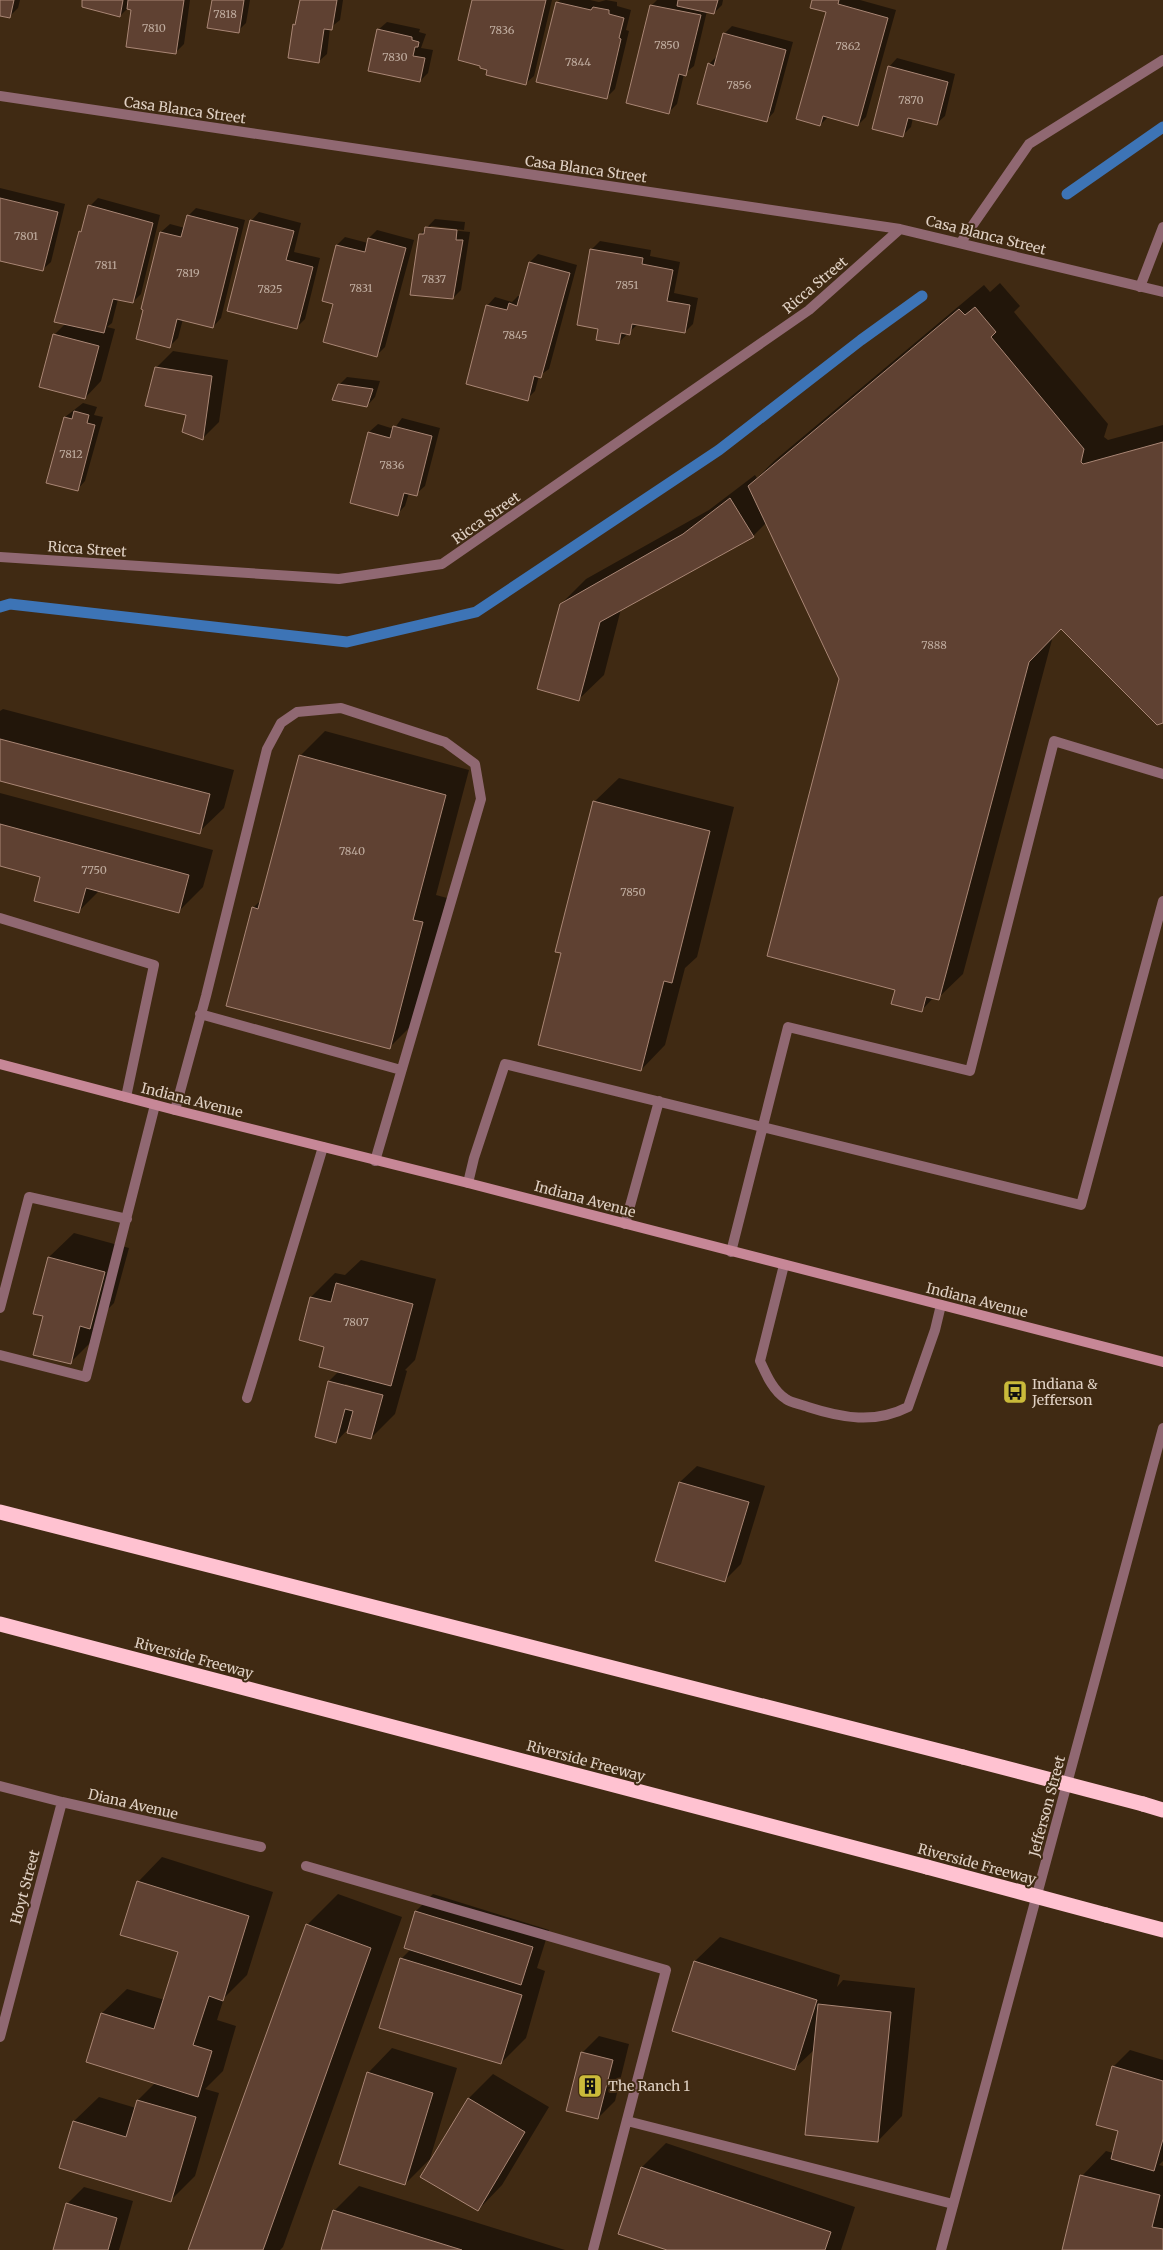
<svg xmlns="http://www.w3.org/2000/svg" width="1163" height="2250" font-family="Merriweather,serif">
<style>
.shadow{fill:#0007;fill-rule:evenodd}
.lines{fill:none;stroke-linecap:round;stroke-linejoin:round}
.stream{stroke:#3d74b6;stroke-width:11}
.building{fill:#5f4132;stroke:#a98675}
.service{stroke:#906872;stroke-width:10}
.minor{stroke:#906872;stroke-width:10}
.tertiary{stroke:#906872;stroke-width:10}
.secondary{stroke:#c78797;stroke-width:10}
.motorway{stroke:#ffc2d1;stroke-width:15}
.motorway-bridge{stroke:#ffc2d1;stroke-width:15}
.labels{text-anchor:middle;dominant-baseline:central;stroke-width:4;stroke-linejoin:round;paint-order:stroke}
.number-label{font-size:11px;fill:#c0ada0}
.street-label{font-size:14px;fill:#e0d1c4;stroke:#402a13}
.poi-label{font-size:14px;fill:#e0d1c4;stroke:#402a13;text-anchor:start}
</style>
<rect width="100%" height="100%" fill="#402a13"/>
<path class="shadow" d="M 0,0 L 20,0 L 18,8 L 10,16 L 0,15 Z
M 83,0 L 190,0 L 184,44 L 175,53 L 133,9 L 128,8 L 120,16 Z
M 213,0 L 250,0 L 246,23 L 238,31 Z
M 302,0 L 343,0 L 340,20 L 330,28 L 327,54 L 318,62 L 294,25 L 297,22 Z
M 474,0 L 552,0 L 534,76 L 525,84 L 482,65 Z
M 560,0 L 590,0 L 599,2 L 606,0 L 617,2 L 617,6 L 631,10 L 626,30 L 629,31 L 615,89 L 606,98 L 558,2 Z
M 657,0 L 723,0 L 722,5 L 714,13 L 707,11 L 694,66 L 684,74 L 677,104 L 669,112 L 651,6 Z
M 814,0 L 860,0 L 896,10 L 866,117 L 858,125 L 828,117 L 820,125 L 827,11 Z
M 387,22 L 420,29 L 419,32 L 426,34 L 421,48 L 433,50 L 428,73 L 420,81 L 378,30 Z
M 732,26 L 793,42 L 774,112 L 766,121 L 709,64 L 717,56 L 724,34 Z
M 897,58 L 955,74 L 945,116 L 936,124 L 913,118 L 911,127 L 903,135 L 889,67 Z
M 0,188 L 65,204 L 51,262 L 42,270 L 0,259 Z
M 98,198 L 160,215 L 141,294 L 133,302 L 118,299 L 112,323 L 107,327 L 115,329 L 101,381 L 85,398 L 54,335 L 66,323 L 80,232 L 83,229 L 90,206 Z
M 196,208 L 245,220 L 221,318 L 213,327 L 183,319 L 178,338 L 170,346 L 142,309 L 161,232 L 170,224 L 185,228 L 188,216 Z
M 259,212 L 301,223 L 294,252 L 320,258 L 305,319 L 297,327 L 251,221 Z
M 435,219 L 465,222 L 464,230 L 431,226 L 429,228 L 470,232 L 461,290 L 453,298 L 420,235 Z
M 377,230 L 414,240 L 385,347 L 377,355 L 335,303 L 337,245 L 345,237 L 368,243 L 369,238 Z
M 600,241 L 651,250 L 650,256 L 680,262 L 674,293 L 698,298 L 693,324 L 685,332 L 638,324 L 618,343 L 600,328 L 578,324 L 592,249 Z
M 538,254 L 577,265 L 549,369 L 539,376 L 535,391 L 527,399 L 487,306 L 495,297 L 512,302 L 518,296 L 521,296 L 530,262 Z
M 1000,283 L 1020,306 L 1014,312 L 1108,424 L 1104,437 L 1108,440 L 1163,425 L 1163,722 L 1061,628 L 1053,636 L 963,974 L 938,998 L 934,997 L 922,1010 L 896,989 L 840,679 L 767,522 L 753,536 L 621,609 L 604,675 L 579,699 L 561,604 L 586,579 L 709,510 L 755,475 L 757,478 L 774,461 L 984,285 L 990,292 Z
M 173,351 L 228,360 L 219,422 L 202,439 L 156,368 Z
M 347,377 L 380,381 L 375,397 L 367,406 L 339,385 Z
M 83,403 L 97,407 L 94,415 L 103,417 L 85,481 L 77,490 L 48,482 L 65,417 Z
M 402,418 L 440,428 L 425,486 L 416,494 L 409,493 L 405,506 L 397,514 L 351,502 L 369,432 L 378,424 L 394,429 Z
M 3,709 L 234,770 L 224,808 L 199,832 L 0,779 L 0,711 Z
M 325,731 L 469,770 L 436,895 L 447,898 L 414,1023 L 389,1048 L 253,908 L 263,898 L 300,756 Z
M 619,778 L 734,807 L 697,957 L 685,968 L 665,1045 L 641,1070 L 562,952 L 594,802 Z
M 0,793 L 213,850 L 203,887 L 179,911 L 100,890 L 78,912 L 42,876 L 0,865 Z
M 74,1233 L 129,1248 L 114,1303 L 100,1317 L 95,1338 L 70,1363 L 45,1315 L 49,1257 Z
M 361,1260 L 436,1279 L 415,1360 L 405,1370 L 407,1371 L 395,1414 L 371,1438 L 349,1428 L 336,1442 L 316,1436 L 329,1381 L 339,1371 L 326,1346 L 311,1297 L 335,1273 L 345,1275 ZM 345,1384 L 371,1391 L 370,1393 L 345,1386 Z
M 697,1466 L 765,1486 L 741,1564 L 725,1580 L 680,1482 Z
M 162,1857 L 273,1892 L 247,1975 L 224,1998 L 217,2020 L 236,2026 L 223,2071 L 205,2089 L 219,2093 L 195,2176 L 170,2201 L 74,2121 L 99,2097 L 136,2108 L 138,2100 L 156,2082 L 88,2061 L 102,2013 L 127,1989 L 165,2000 L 180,1952 L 138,1882 Z
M 338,1894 L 402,1917 L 283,2247 L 280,2250 L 190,2250 L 307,1925 Z
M 433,1894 L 549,1930 L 537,1968 L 545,1971 L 526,2038 L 501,2063 L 401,1959 L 411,1949 L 405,1947 L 416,1911 Z
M 720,1937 L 840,1975 L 837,1987 L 843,1980 L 915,1988 L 902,2116 L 878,2141 L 815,2049 L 794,2069 L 674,2030 L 695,1961 Z
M 599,2036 L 629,2044 L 615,2101 L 598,2118 L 582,2053 Z
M 392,2048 L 457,2068 L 430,2159 L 405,2184 L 368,2073 Z
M 1130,2050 L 1163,2060 L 1163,2161 L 1159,2165 L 1163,2166 L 1163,2250 L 1063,2250 L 1082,2176 L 1106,2151 L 1113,2153 L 1120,2130 L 1113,2067 Z
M 493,2074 L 549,2107 L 502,2185 L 478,2210 L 422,2176 L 469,2098 Z
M 666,2143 L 855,2207 L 841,2250 L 670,2250 L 642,2167 Z
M 359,2186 L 565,2250 L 322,2250 L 334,2211 Z
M 84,2187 L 133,2201 L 119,2250 L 54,2250 L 67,2204 Z"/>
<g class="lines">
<path class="stream" d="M 1067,194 L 1163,127
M 0,607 L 10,604 L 347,642 L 476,612 L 719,450 L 861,340 L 922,296"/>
</g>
<path class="building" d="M 0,0 L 14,0 L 10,18 L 0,16 Z
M 82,0 L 123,0 L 120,17 L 82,7 Z
M 128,0 L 184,0 L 176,54 L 126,47 L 131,10 L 127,9 Z
M 212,0 L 244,0 L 239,33 L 207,28 Z
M 300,0 L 337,0 L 332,30 L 324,29 L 319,63 L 288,58 L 293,24 L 295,25 Z
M 472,0 L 546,0 L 526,85 L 486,75 L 487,70 L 480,68 L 480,66 L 458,60 Z
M 678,0 L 718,0 L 714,14 L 677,6 Z
M 812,0 L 839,0 L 838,4 L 888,18 L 858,126 L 823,116 L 820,126 L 796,119 L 826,12 L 810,8 Z
M 556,2 L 591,10 L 593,7 L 609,10 L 609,14 L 624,18 L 619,38 L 621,39 L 607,99 L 536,82 Z
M 650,5 L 701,15 L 686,76 L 679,74 L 669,114 L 626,103 Z
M 377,29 L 412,37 L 412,40 L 419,42 L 418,47 L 415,47 L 413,56 L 425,58 L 420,82 L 368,71 Z
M 723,33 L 786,50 L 767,122 L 697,104 L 708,63 L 714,66 Z
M 888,66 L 948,82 L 937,125 L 908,118 L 903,137 L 872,129 Z
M 0,198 L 58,212 L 43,271 L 0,261 Z
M 88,205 L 153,223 L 133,303 L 113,299 L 104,333 L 54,322 L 79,231 L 81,232 Z
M 187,215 L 238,228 L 213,328 L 177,319 L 170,348 L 136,339 L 143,310 L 141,309 L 160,232 L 181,237 Z
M 250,220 L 294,231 L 286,260 L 313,267 L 297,329 L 227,311 Z
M 425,227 L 457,230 L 456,240 L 463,240 L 453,299 L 410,295 L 419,234 L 424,234 Z
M 368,238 L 406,248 L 377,357 L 323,342 L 333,304 L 322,301 L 336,245 L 365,252 Z
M 590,249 L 643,258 L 642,264 L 673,270 L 667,301 L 690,305 L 685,333 L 632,324 L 630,335 L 621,333 L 619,344 L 596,340 L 598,329 L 577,325 Z
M 529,262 L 570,273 L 541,378 L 534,376 L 528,401 L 466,384 L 486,305 L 507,310 L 509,303 L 517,306 Z
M 975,307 L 996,332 L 991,337 L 1084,449 L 1081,462 L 1083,464 L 1163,442 L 1163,723 L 1157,725 L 1061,629 L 1029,662 L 939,1000 L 926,997 L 922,1012 L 891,1004 L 895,990 L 767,956 L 839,679 L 748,486 L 959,309 L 965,315 Z
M 53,334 L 99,346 L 85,399 L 39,387 Z
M 155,367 L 212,376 L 203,440 L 182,432 L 186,415 L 145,406 Z
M 338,384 L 373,389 L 367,407 L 332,400 Z
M 74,411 L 89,415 L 87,423 L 95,425 L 78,491 L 46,483 L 64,417 L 72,419 Z
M 393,426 L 432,436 L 417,496 L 404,493 L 398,516 L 350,503 L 368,432 L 390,438 Z
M 730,498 L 754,537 L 600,622 L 579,701 L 537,689 L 560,604 L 683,534 Z
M 0,739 L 210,794 L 200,834 L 0,781 Z
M 299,755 L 446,795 L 413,920 L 423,922 L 390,1049 L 226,1006 L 252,907 L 258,909 Z
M 593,801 L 710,831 L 672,983 L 664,981 L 641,1071 L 538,1045 L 561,953 L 555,952 Z
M 0,824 L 189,875 L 179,913 L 86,888 L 79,913 L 34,901 L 40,877 L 0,866 Z
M 48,1257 L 105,1272 L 90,1329 L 80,1326 L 71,1364 L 33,1355 L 43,1316 L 33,1314 Z
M 336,1283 L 413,1304 L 391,1386 L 319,1367 L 324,1347 L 299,1340 L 310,1297 L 331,1302 Z
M 328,1381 L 383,1395 L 371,1439 L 347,1433 L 353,1411 L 345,1409 L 336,1443 L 315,1437 Z
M 679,1482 L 749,1502 L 725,1582 L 655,1561 Z
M 137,1881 L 249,1916 L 223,2001 L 209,1996 L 193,2045 L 212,2051 L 198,2097 L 86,2062 L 101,2013 L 154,2029 L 178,1952 L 120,1935 Z
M 415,1911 L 533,1947 L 521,1985 L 404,1948 Z
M 306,1924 L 371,1948 L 263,2250 L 188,2250 Z
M 400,1958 L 522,1995 L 501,2064 L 379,2028 Z
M 694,1961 L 817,2000 L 795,2070 L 672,2031 Z
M 818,2004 L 891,2012 L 878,2142 L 805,2135 Z
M 581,2052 L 613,2060 L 598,2119 L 566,2111 Z
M 1112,2066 L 1163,2081 L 1163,2139 L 1154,2171 L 1111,2159 L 1118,2131 L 1096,2125 Z
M 367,2072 L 433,2093 L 405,2185 L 339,2164 Z
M 468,2098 L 525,2132 L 478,2211 L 420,2177 Z
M 137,2100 L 196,2117 L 171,2202 L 59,2168 L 73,2121 L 126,2137 Z
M 641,2167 L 831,2232 L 825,2250 L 667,2250 L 618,2234 Z
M 1080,2175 L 1160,2195 L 1152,2227 L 1163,2229 L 1163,2250 L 1062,2250 Z
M 66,2203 L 117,2218 L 108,2250 L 53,2250 Z
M 333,2210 L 462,2250 L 321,2250 Z"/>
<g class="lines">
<path class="service" d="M 1140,287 L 1163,227
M 0,918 L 154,965 L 126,1097
M 200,1014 L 401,1070
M 175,1110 L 206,996 L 267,749 L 281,723 L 297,712 L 341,708 L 445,742 L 475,764 L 481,799 L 375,1161
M 468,1183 L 474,1158 L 505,1064 L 1081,1205 L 1163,901
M 625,1224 L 659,1101
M 731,1252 L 788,1027 L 970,1071 L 1054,741 L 1163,774
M 784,1265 L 760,1361 C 766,1374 773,1391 786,1399 C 791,1403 801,1404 808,1407 C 842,1418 875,1424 908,1407 L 935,1330 L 941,1305
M 0,1308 L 29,1197 L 127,1219
M 0,1355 L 86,1377 L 155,1105
M 247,1398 L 323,1147
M 306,1866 L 666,1970 L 593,2250
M 627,2121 L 953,2204"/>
<path class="minor" d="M 0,96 L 900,229 L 1163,292
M 961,242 L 1029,144 L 1163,60
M 0,557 L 339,579 L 442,564 L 809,310 L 900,229
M 0,1786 L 62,1802 L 261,1847
M 0,2037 L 62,1802"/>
<path class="tertiary" d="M 941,2250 L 1163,1428"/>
<path class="secondary" d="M 0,1064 L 175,1110 L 468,1183 L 1163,1362"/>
<path class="motorway" d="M 0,1512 L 963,1757
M 0,1624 L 927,1867
M 1143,1804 L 1163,1810
M 1106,1915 L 1163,1930"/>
<path class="motorway-bridge" d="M 963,1757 L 1143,1804
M 927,1867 L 1106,1915"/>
</g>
<defs>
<symbol id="bus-square" viewBox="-11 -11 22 22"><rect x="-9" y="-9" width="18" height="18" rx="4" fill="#caba3a" stroke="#402a13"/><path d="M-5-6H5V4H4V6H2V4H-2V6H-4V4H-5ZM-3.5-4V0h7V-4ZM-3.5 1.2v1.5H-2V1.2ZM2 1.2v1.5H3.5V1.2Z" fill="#111"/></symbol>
<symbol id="building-square" viewBox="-11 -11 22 22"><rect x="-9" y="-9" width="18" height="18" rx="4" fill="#caba3a" stroke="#402a13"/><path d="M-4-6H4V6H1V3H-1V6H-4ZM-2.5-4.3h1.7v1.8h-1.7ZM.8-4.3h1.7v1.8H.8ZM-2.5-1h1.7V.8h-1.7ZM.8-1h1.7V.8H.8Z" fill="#111"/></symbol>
</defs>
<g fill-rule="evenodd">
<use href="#bus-square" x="1001" y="1378" width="28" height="28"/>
<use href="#building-square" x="576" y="2072" width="28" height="28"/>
</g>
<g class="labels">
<g class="number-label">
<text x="225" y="14">7818</text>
<text x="154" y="28">7810</text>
<text x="502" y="30">7836</text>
<text x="667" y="45">7850</text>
<text x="848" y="46">7862</text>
<text x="395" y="57">7830</text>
<text x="578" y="62">7844</text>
<text x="739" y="85">7856</text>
<text x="911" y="100">7870</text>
<text x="26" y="236">7801</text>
<text x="106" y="265">7811</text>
<text x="188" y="273">7819</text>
<text x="434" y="279">7837</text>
<text x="627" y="285">7851</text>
<text x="361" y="288">7831</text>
<text x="270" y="289">7825</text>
<text x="515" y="335">7845</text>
<text x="71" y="454">7812</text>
<text x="392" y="465">7836</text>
<text x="934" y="645">7888</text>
<text x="352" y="851">7840</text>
<text x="94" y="870">7750</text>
<text x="633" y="892">7850</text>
<text x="356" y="1322">7807</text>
</g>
<g class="street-label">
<text transform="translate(185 110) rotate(8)">Casa Blanca Street</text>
<text transform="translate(586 169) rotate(8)">Casa Blanca Street</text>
<text transform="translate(986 235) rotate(14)">Casa Blanca Street</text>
<text transform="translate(815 285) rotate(-40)">Ricca Street</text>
<text transform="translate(486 518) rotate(-35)">Ricca Street</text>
<text transform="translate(87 549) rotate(4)">Ricca Street</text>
<text transform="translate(192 1100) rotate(14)">Indiana Avenue</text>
<text transform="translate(585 1199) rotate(15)">Indiana Avenue</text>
<text transform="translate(977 1300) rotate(14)">Indiana Avenue</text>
<text transform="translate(194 1658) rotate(15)">Riverside Freeway</text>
<text transform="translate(586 1761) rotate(15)">Riverside Freeway</text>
<text transform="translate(133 1804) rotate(13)">Diana Avenue</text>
<text transform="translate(1047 1806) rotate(-75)">Jefferson Street</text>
<text transform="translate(977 1864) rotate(15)">Riverside Freeway</text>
<text transform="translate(25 1887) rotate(-75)">Hoyt Street</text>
</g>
<g class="poi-label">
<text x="1032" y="1384">Indiana &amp;<tspan x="1032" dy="16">Jefferson</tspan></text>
<text x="608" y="2086">The Ranch 1</text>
</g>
</g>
</svg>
